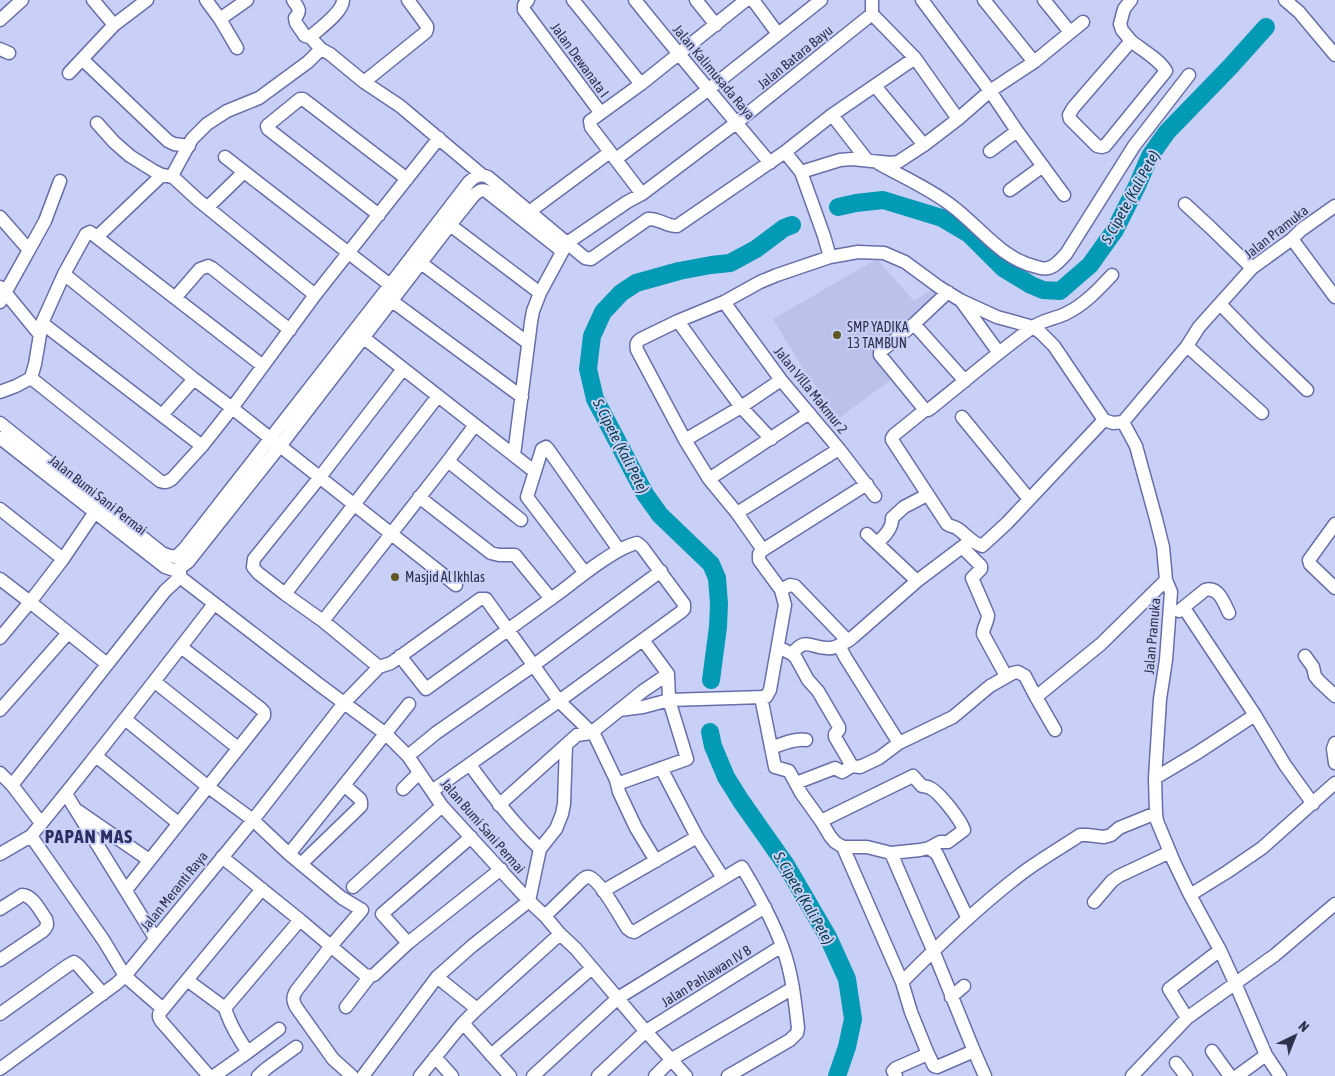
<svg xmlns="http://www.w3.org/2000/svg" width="1335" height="1076" font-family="'Asap Condensed',sans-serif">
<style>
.built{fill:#bac2ec}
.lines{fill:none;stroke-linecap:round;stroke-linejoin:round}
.river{stroke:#039ab6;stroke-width:18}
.minor-casing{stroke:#666fa9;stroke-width:15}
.minor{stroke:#fff;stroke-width:12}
.poi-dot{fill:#625622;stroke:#c9d0f7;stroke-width:2}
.labels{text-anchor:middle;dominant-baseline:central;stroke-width:4;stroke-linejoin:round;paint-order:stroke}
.street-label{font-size:14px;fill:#2e314b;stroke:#c9d0f7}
.poi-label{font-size:14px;fill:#2e314b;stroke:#c9d0f7;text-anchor:start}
.water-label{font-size:15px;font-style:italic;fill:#033c47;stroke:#c9d0f7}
.district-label{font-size:19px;font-weight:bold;letter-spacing:1px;fill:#2a2e63;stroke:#c9d0f7}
</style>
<rect width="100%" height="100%" fill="#c9d0f7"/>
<path class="built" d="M 877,259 L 914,301 L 932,289 L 940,293 L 873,351 L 891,380 L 839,418 L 802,367 L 773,319 Z"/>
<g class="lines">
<path class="river" d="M 838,207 L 856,203 L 883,200 L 942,218 L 969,234 L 1003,268 L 1031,285 L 1043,290 L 1060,291 L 1090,265 L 1115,230 L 1137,186 L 1150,156 L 1167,132 L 1230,67 L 1266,27
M 711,680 L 718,627 L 719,604 L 717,578 L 711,564 L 660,515 L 645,494 L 603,414 L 595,399 L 588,369 L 592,336 L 603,312 L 621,293 L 636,283 L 679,271 L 711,265 L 730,263 L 756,249 L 784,228 L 792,225
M 710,732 L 713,746 L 726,777 L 741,801 L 786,865 L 828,937 L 847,979 L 853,1019 L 847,1047 L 837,1076"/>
<defs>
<path id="minor" d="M 93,0 L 114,25
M 206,0 L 220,19 L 237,48
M 293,0 C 298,8 302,10 295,18 L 296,23 L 305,36 L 310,37
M 528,0 L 524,5 L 524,10 L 600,112
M 573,0 L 641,84
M 635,0 C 679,55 725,109 770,163
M 696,0 L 716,25
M 753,0 L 778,34
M 872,0 L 872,14 L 915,58 L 958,119
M 922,0 L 990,91 L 1017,131 L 1064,195
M 984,0 L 1034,62
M 1044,0 L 1070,32
M 1131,0 L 1124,9 L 1120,24 L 1122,30 L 1131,41 L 1073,108 L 1069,115 L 1070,119 L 1097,146 L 1102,147 L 1105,146 L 1166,71 C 1159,59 1142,50 1131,41
M 1285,0 L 1299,12 L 1335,55
M 220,19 L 247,0
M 0,20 L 22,0
M 0,49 L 9,53
M 321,49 L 310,37 C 319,29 343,12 343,0
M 82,59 L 168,141 L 174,144 L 189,146
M 69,73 L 114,25 L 147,0
M 364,82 L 426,32 L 427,29 L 427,26 L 408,0
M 875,86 L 924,145
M 832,115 L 867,160
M 97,123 L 114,142 L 130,156 L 154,171 L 162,175 L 173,177 L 198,200 L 315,295
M 990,151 L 1017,131
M 785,152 L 832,115 L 915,58
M 225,157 L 390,285
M 616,159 L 709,89 L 821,0
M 878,163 C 901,176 926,187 948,203 C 978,224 1000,259 1037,267 C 1040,268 1045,269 1048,268 C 1055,267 1061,259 1066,254 L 1134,146 L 1189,75
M 801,172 L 840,160 L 852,159 L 891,163 L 898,162 L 924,145 L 958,119 L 990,91 L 1034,62 L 1083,22
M 173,177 L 174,172 L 192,139 L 207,124 L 227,111 L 259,98 L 308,62 L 321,49 L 330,54 L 364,82 L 400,106 L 482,175
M 1010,190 L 1043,166
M 642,194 L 591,127 L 590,121 L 641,84 L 746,0
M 1185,204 L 1211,228 L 1252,268
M 208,207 L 244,172
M 529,212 L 610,152
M 379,215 L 268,129 L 267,126 L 268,125 L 300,99 L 303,99 L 407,179
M 0,217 L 29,250 L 0,302
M 450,225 L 540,293
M 97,237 L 162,175
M 1292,239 L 1335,297
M 29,250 L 45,221 L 60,181
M 421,263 L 528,343
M 64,274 L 194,379 L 232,408 L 456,585
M 0,287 L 9,297 L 40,335
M 948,292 L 914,324 L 880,352 L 880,355 L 925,410 L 928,410 L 931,408 C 965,381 998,352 1033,327 C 1043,320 1054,319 1065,314 C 1084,305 1098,290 1112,275
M 175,298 L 200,269 L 208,266 L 212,268 L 290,330
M 392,301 L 522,397
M 724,302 L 781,380 L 839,449 L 875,496
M 962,302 L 999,353
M 1220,304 L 1256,341 L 1307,390
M 678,321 L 706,360 L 741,407 L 771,439
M 42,323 L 202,446
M 914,324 L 965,381
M 364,338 L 530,468
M 1187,346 L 1262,413
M 31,378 L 160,481 C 165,483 167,482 172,479 L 202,446 L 232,408 L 315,295 L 439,138
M 0,392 L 16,386 L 31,378 L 35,364 L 42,323 L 64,274 L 86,234 L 90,232 L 263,366
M 925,410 L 894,435 L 892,438 L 892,440 L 947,524 C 951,527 955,526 958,529 C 968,536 969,541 982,546 L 1007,523 L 1104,420
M 162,415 L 194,379
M 962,417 L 1029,499
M 0,423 L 162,553 L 170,556 L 176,557
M 0,438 L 165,567 L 174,570 L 180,568
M 685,440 L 741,407 L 781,380
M 514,455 L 531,322 L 533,311 L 540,293 L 567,243 L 627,202 L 642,194 L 736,123 L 872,14
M 448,461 L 521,520
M 709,479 L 809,413
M 419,497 L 491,553 L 499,555 L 515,555 L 551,599
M 0,509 L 63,559
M 737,513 L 839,449
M 1335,524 L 1309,560 L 1310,564 L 1335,588
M 867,534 L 917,581
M 877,543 C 884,537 893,528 892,518 L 904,507 L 927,495
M 962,547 L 981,566 L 981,569 L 972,578 L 988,615 C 988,622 983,627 983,634 L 1006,676
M 763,550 L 737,513 L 709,479 L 685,440 L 637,350 C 636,345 636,342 641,339 L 678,321 L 724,302 L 760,282 L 777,275 L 830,257 L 858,252 L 884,253 L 905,262 L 939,287 L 960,300 L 997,317 L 1033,327 L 1041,333 L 1054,346 L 1104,420 L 1113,423 L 1123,422
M 176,557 L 185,548 L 390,285 L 469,182 L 475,177 L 482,175 L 488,177 L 585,258 L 591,259 L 648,219 C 659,218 667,227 677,226 L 785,152 L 801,172 L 824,236 L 830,257
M 180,568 L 188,562 L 280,446 L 450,225 L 474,195 C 479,191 481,189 486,191 L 562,251
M 585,573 L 527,497 L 542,449 L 546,447 L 548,449 L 619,550
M 180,577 L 321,686 L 386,734 L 408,756 L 442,806 L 529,901 L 545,916 L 560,934 L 576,949 L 642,1027 L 686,1076
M 0,579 L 30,602 L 107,664
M 781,590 L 790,585 L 795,586 L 848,641 L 853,637 L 917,581 L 970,541
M 285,594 L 438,396
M 1184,608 L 1255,715 L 1285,765 L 1313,804
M 1179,611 L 1205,590 C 1219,586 1224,603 1229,613
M 323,621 L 448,461 L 475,425
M 0,638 L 30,602 L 63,559 L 99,506
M 778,647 L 792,654 L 796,658 L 808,680 L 818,691 L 839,727 L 839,730 L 835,734 L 835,737 L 852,766
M 792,654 C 806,636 810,648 827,648 C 834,649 840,645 846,642
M 400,656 L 426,689 C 472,656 517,623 563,590 C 581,576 617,547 637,543 L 642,547 L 684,604 L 684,609 L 681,612 L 559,701 L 432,791
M 1305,656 L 1313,667 L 1315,676 L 1319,681 L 1335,696
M 379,667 L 391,663 L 480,599 L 486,599 L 559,701 L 595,736 L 616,780 L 619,792 L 636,828 L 656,861
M 155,682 L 238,748
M 761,697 L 775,767 L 789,771 L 801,793 L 821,821 L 830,836 L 835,842 L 843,847 L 867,847 L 891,853 L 920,850 L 929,848 L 940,842 L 948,842 L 964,830 C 961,820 939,792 930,788 C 927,786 924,787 922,786 L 913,776 L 821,821
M 1036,697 L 1055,730
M 0,710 L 68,633
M 619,710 L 643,707 L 669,700 L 766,697 L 770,690 L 785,605 L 781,590 L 759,560 L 759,554 L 763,550 L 867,484
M 125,719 L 207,786 L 253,820 L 289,854 L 301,864 L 342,898 L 362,910 L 331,946 L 296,991 C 292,998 293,1001 296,1007 L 333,1059 L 352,1076
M 899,743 L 953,717 L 990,686 L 1013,673 L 1018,672 L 1025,676 L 1036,697 L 1101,644 L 1166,580
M 1335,743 L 1333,749 L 1335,763
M 771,748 C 782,744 795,738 806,740
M 96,756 L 178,823
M 408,756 L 436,733 L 534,665 L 661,571
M 470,765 C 492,795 513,823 540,849
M 661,768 L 697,837 L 723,878
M 0,773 L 12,785 L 41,823
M 1155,778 L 1197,753 L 1255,715
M 796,783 L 835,768 L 842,772 L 852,766 L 860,767 L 879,758 L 899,743 L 845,657 L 839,645
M 617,784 L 687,759 L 669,700 L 668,674 L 643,640
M 12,785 L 165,591 L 180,577 L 180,569
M 403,789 L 419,773
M 66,794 L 155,938
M 499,805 L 577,735 L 591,733 L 643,691 L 668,674
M 78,811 L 149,860
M 843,847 L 902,982 L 911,1012 L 928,1054 L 934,1066 L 937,1067 L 974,1051
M 929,848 L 937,854 L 968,919
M 891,853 L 933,950 L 974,1051 L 985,1076
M 0,854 L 31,836
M 289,854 L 409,704
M 222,857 L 300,920 L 365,975 L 370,976 L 374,975 L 408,943 L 501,869
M 301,864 L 361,806 L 361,802 L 360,799 L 344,785
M 353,887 L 442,806
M 262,889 L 159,1014 L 159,1017 L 161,1021 L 208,1075 L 214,1076 L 248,1052 C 238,1038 230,1025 225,1008 L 300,920
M 126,890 L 264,716 L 264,712 L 260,708 L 181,647
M 603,891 L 697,837
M 1190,895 L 1227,872 L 1262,848 L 1335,783
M 1094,902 L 1112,881 L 1119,876 L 1170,852
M 0,909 L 22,895 C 33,895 40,911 46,919 C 48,925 47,927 43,931 L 0,960
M 545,916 L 582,880 C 585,878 586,876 589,877 C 599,879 621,918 627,928 L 631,931 L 634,932 L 742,867 C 757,892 772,918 782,946 C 792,972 795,1001 798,1028 L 797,1033 L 790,1040 L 728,1076
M 408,943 L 382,914 L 471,837
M 437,977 L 477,1009
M 187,980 L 225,1008
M 902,982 C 941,943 981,904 1025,871 C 1043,858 1062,847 1080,835 L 1087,835 L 1104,837 L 1111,835 L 1119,828 L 1156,813
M 951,997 L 964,986
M 346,1007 L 370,976
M 163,1009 L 125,976 L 104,941 L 31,836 C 94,760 154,682 214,604
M 0,1014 L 67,966 L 74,962 L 78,965 L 103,994
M 1187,1018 L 1169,989 L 1220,950
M 463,1023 L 510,1076
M 1212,1051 L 1230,1076
M 248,1052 L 279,1029
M 491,1055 L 592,968
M 435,1057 L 452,1076
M 1176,1063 L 1186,1076
M 0,1069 L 116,984 L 125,976 L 253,820 L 344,703 L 379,667 L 323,621 L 285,594 L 258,573 L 253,567 L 254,559 L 320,477 L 403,369
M 258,1076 L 267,1068 L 296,1047
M 363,1076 L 437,977 L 472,946 L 529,901 L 540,849 L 556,829 L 562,814 L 564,804 L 566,745
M 420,1076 L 463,1023 L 477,1009 L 560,934
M 533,1076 L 618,998 L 765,907
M 598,1076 L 646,1031 L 782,946
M 655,1076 L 672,1059 L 793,988
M 896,1076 L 893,1071 L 896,1068 L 928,1054
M 1132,1076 L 1187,1018 L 1275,955 L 1335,904
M 1237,1076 L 1266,1055
M 1280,1076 L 1266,1055 L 1235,983 L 1220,950 L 1190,895 L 1174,862 L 1157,821 L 1156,813 L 1155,778 L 1160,699 L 1166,660 L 1171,592 L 1166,580 L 1163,547 L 1156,519 L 1136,446 L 1123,422 L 1187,346 L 1199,327 L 1252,268 L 1292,239 L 1301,230 L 1335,206"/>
</defs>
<use href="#minor" class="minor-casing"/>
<use href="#minor" class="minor"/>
</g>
<g class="poi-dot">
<circle cx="837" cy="335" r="5"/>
<circle cx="395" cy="577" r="5"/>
</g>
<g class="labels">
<g class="street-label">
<text transform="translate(795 57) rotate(-39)">Jalan Batara Bayu</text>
<text transform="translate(580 60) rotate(54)">Jalan Dewanata I</text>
<text transform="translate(714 72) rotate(50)">Jalan Kalimusada Raya</text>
<text transform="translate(1276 232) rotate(-38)">Jalan Pramuka</text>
<text transform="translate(811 390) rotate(51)">Jalan Villa Makmur 2</text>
<text transform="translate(98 495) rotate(38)">Jalan Bumi Sani Permai</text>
<text transform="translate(1152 636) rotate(-85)">Jalan Pramuka</text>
<text transform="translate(483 826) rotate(49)">Jalan Bumi Sani Permai</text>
<text transform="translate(174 891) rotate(-51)">Jalan Meranti Raya</text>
<text transform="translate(706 976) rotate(-32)">Jalan Pahlawan IV B</text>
</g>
<g class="poi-label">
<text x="847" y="327">SMP YADIKA<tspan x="847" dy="16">13 TAMBUN</tspan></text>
<text x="405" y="577">Masjid Al Ikhlas</text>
</g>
<g class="water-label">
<text transform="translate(1130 197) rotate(-61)">S. Cipete (Kali Pete)</text>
<text transform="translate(621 446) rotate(63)">S. Cipete (Kali Pete)</text>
<text transform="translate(804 898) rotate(60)">S. Cipete (Kali Pete)</text>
</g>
<g class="district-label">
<text x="89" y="836">PAPAN MAS</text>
</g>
</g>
<g transform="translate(1295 1036) rotate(43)" stroke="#c9d0f7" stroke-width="4" paint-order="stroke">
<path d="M0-4L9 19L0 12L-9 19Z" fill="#2e314b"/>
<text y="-8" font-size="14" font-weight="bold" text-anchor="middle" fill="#2e314b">N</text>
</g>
</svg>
